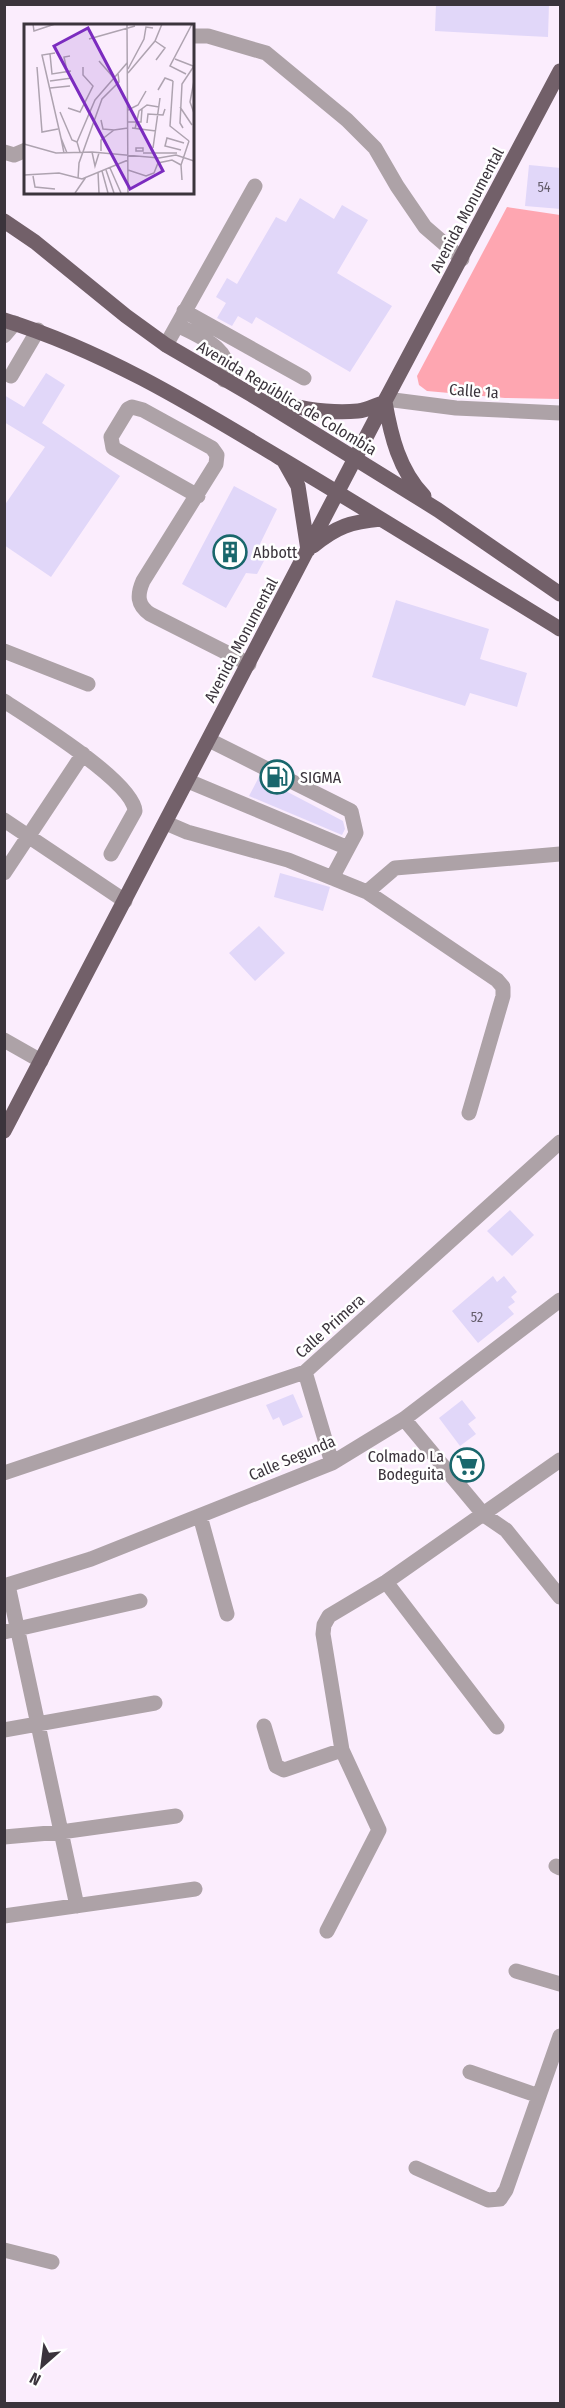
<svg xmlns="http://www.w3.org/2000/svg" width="565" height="2408" font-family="'Fira Sans Condensed',sans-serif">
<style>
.green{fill:#fea6b1}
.building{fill:#e1d7f9}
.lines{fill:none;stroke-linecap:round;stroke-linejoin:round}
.minor{stroke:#ada2a7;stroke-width:15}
.major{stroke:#726069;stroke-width:15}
.labels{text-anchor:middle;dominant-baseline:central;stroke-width:5;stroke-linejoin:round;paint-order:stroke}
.number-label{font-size:14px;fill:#645d6b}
.street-label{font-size:16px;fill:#3b343c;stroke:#fff}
.poi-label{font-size:16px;fill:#3b343c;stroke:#fff;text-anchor:start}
.inset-road{fill:none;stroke:#aea3b0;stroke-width:1.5}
.view{fill:#7b2cbf;fill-opacity:0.15;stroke:#7b2cbf;stroke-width:3}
.inset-edge{fill:none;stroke:#3b343c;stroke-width:3}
</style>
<rect width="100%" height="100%" fill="#fbedfd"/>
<path class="green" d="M 507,207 L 560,215 L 560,399 L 505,398 L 427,391 L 419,385 L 417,376 Z"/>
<path class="building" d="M 436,4 L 549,4 L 548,37 L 435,31 Z
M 529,165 L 561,168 L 561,209 L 525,206 Z
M 300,198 L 334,219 L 342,205 L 368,220 L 337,273 L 392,306 L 350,372 L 256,317 L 252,324 L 238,316 L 232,326 L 217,318 L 226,303 L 216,297 L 227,278 L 237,284 L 276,217 L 286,222 Z
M 46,373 L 65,385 L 42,423 L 120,476 L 51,577 L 4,545 L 4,506 L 45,447 L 4,422 L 4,395 L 24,407 Z
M 234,486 L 277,509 L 259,546 L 265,559 L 257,574 L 246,573 L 226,608 L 182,584 Z
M 396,600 L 489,629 L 480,659 L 527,673 L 517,707 L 470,693 L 465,706 L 372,677 Z
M 259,777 L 343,821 L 345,829 L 342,835 L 249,796 Z
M 280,873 L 330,887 L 323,911 L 274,897 Z
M 259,926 L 285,953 L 255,981 L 229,953 Z
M 510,1210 L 534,1235 L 512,1256 L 487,1231 Z
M 493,1276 L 497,1282 L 504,1276 L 517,1292 L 511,1297 L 515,1302 L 508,1307 L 514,1314 L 478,1343 L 452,1311 Z
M 293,1394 L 303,1417 L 283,1426 L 279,1417 L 273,1420 L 266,1405 Z
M 462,1400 L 476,1418 L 468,1424 L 476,1434 L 460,1446 L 439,1418 Z
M 469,1453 L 479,1467 L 466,1477 L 456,1464 Z"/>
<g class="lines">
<path class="minor" d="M 192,36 L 208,36 L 266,53 L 347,120 L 375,148 L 397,186 L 425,227 L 462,259
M 4,152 L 14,155 L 26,150
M 184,311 L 304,378
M 177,325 C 197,335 238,350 224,380
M 4,336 L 15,323
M 166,345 L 255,186
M 11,376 L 38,330
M 386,399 L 456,408 L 560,413
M 198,496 L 113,448 L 111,437 L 128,409 L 132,407 L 143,410 L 212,448 L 217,455 L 216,464 L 143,581 C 137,595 137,605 150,614 L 249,664
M 4,651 L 88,684
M 4,701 C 31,719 133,781 135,811 L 111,854
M 209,740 L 351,811 L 356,833 L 332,878
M 188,781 L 348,848
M 4,820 L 125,901
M 166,823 L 187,832 L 288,860 L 367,892 L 395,868 L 560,854
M 4,873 L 83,754
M 367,892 L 497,980 L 503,987 L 503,996 L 469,1113
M 4,1040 L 41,1061
M 305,1372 L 332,1463
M 404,1419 L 484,1515 L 506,1530 L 560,1597
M 4,1473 L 305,1372 L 560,1142
M 200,1516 L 227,1614
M 386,1582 L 497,1727
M 8,1585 L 77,1906
M 4,1586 L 91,1559 L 332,1463 L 404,1419 L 560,1300
M 4,1632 L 140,1601
M 264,1726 L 276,1766 L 284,1770 L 342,1750
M 4,1730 L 155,1703
M 4,1837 L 61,1832 L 176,1816
M 556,1866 L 560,1868
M 4,1916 L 195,1889
M 327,1931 L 379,1830 L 342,1750 L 323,1634 L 324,1625 L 329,1616 L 386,1582 L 560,1460
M 516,1971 L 560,1984
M 470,2072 L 539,2096
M 416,2168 L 488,2200 L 500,2199 L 506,2190 L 560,2036
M 4,2250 L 52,2262"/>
<path class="major" d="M 4,221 L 35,242 L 126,316 L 166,345 L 252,395 L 438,510 L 560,594
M 4,320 C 104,351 192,405 280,458 C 374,514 467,572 560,629
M 269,400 C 297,408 329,414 358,411 C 367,410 376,405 385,402 C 391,436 399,470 424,496
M 284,461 L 298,486 L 308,550
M 313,546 C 337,526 351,522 381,519
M 4,1131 L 386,399 L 560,71"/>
</g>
<defs>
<symbol id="building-ring" viewBox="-11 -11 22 22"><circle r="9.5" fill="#fff" stroke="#19676c" stroke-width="1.5"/><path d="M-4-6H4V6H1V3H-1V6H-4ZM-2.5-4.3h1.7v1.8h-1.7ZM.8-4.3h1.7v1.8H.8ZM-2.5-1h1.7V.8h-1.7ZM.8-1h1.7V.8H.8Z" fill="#19676c"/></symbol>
<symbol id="fuel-ring" viewBox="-11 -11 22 22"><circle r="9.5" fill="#fff" stroke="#19676c" stroke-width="1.5"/><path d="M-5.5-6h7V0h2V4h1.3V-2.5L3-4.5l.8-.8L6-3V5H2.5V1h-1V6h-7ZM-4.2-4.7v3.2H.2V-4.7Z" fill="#19676c"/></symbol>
<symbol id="supermarket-ring" viewBox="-11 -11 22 22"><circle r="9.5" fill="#fff" stroke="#19676c" stroke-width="1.5"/><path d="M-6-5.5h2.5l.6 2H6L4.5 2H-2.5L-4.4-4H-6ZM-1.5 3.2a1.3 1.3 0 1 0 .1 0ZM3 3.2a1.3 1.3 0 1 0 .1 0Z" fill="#19676c"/></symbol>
</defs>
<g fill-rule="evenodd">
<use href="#building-ring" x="211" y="533" width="38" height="38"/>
<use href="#fuel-ring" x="258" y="758" width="38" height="38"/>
<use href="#supermarket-ring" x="448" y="1446" width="38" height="38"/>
</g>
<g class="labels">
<g class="number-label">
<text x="544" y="187">54</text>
<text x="477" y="1317">52</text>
</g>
<g class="street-label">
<text transform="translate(467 210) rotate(-62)">Avenida Monumental</text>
<text transform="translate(474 391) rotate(4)">Calle 1a</text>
<text transform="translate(287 398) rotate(31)">Avenida República de Colombia</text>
<text transform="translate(241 640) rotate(-62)">Avenida Monumental</text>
<text transform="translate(330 1326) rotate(-42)">Calle Primera</text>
<text transform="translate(292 1458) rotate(-23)">Calle Segunda</text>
</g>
<g class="poi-label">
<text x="253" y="552">Abbott</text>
<text x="300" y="777">SIGMA</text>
<text x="444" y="1456" text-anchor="end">Colmado La<tspan x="444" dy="18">Bodeguita</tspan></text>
</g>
</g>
<g transform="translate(24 24)">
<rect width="170" height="170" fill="#fbedfd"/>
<path class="inset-road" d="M 9,0 L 10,7 L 31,0M 103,0 L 104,169M 65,15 L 111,2M 131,17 L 141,24 L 132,36M 31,29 L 18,31 L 37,114M 26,30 L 28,50 L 47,47M 151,35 L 169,42M 75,37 L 89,53M 13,43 L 18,108 L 34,105M 104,45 L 120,15 L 122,3 L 129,4M 43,47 L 40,33 L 46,32M 104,49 L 131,17 L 138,0M 162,50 L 146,42 L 168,0M 26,57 L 48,54M 149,57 L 146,102 L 165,117M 170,57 L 166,78 L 170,89M 26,64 L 46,62M 134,66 L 141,54 L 149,57M 156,83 L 168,101M 44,84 L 56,88 L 69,62 L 59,51 L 59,43M 104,86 L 114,81 L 122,67M 36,88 L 48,116 L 53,118M 77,96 L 79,105 L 90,106M 104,98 L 117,98 L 118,85M 123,99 L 124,90 L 139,91 L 141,85M 108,104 L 132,107M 159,104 L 156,99 L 158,60 L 170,42M 111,105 L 115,87 L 123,81 L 135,83M 0,120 L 32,129 L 68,128 L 135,134 L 152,131 L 170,137M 112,124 L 119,124 L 119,127 L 112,127 ZM 129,124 L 136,74M 157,126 L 141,122 L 143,114 L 160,119M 77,127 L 77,116 L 90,106 L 104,104M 56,128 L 53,118 L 71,76 L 103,39M 68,128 L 71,142 L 75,129M 40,129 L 37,114 L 43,129M 119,129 L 153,129M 86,144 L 97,169M 82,146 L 90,169M 104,146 L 122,152 L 130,149 L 134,139 L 148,136 L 157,141M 78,147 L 84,169M 74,148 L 75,169M 0,151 L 35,149 L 58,155 L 104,136M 9,152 L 11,163 L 31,165M 54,155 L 55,139 L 78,75 L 95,58 L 94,49M 158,156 L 157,141 L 165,117M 51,169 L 62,153"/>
<path class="view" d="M 64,4 L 139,147 L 106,165 L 30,22 Z"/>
<rect width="170" height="170" class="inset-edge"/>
</g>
<rect width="565" height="2408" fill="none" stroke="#3b343c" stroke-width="12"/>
<g transform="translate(42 2366) rotate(208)" stroke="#ffffff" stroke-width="4.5" paint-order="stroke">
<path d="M0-4.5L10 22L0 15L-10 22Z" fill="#3b343c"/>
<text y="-9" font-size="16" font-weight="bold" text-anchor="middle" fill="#3b343c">N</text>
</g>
</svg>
